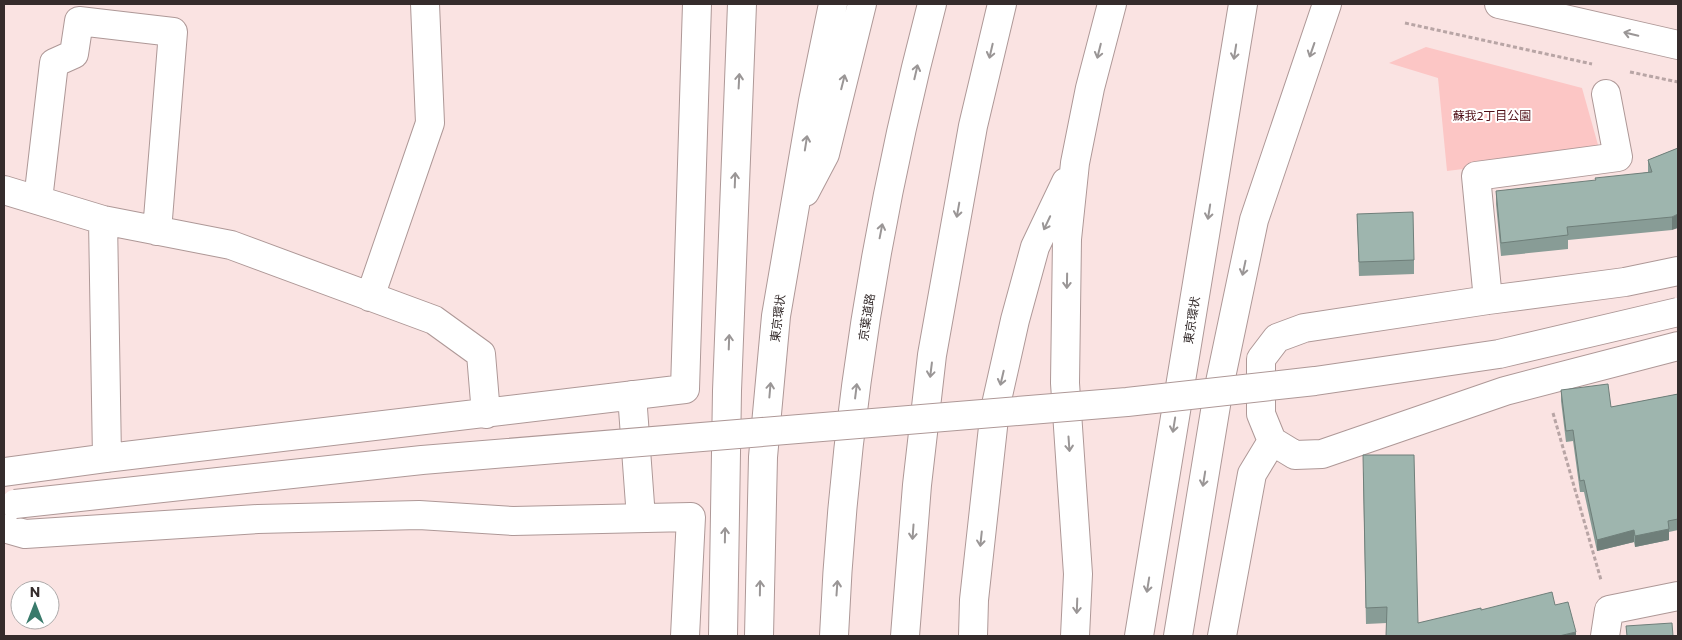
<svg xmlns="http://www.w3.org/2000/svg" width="1682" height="640" font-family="Commissioner,'Noto Sans JP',sans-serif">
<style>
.green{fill:#fcc6c5}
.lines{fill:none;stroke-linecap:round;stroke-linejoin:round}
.minor-casing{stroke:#ae9897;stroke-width:30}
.highway-casing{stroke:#ae9897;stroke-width:30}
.path{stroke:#b8a5a5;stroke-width:3;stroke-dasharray:4 2.5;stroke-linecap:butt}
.minor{stroke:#fff;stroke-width:28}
.highway{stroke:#fff;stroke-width:28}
.minor-bridge-casing{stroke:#ae9897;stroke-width:30;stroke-linecap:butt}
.minor-bridge{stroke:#fff;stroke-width:28}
.wall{fill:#889c96}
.shaded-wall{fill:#6f7f7a}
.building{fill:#9eb5ae;stroke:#6f7f7a}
.oneway{stroke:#9a9696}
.labels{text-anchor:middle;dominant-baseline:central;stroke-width:4;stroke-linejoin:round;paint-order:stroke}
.park-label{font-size:12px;fill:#500f17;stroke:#fff}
.street-label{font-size:12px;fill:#352c2c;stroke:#fff}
</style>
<rect width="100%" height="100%" fill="#fae3e2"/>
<path class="green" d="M 1426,47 L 1582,88 L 1600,152 L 1447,171 L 1438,78 L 1389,63 Z"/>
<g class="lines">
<defs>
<path id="minor" d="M 1499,4 L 1678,45
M 4,190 L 103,220 L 231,245 L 434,320 L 481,354 L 486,414
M 38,200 L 54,63 L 74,54 L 79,21 L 173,32 L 157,231
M 103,220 L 107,458
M 1678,271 L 1625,282 L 1488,300 L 1304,328 L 1277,338 L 1261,359 L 1261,414 L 1272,441 L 1295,455 L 1322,454 L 1505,391 L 1678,346
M 370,297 L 430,123 L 425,4
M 1488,300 L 1476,176 L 1618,157 L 1606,94
M 632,395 L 641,518
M 4,472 L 107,458 L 685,389 L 697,4
M 4,528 L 25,534 L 258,519 L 419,515 L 513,521 L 691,517 L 685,636
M 1222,636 L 1252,474 L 1272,441
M 1605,636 L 1609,610 L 1678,596"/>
<path id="highway" d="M 805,192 L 825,154 L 862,4
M 723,636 L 727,391 L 742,4
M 759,636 L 763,457 L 776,316 L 813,101 L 833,4
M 834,636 C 843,423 878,210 932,4
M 905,636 L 917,485 L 932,355 L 973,126 L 1002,4
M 973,636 L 974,600 L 995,409 L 1015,320 L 1035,247 L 1066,182
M 1075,636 L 1078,574 L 1065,383 L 1067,239 L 1075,163 L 1090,88 L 1112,4
M 1139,636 L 1243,4
M 1178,636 L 1219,387 L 1254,220 L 1327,4"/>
</defs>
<use href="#minor" class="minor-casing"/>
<use href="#highway" class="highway-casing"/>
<path class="path" d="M 1405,23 L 1592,64
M 1630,72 L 1678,82
M 1553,413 L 1601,580"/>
<use href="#minor" class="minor"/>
<use href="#highway" class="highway"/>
<defs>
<path id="minor-bridge" d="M 15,504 L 422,460 L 1127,402 L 1315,381 L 1499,354 L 1678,312"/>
</defs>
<use href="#minor-bridge" class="minor-bridge-casing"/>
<use href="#minor-bridge" class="minor-bridge"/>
</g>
<path class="wall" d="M 1678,148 L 1672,230 L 1568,240 L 1568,249 L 1501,256 L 1496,204 L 1496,191 L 1595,181 L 1648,172 L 1648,160 Z
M 1357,214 L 1414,260 L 1414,274 L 1359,276 Z
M 1561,390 L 1611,407 L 1678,394 L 1678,530 L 1669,532 L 1669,540 L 1635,547 L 1634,542 L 1597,551 L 1584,492 L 1580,492 L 1573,441 L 1566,442 L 1561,401 Z
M 1363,471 L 1418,623 L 1481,610 L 1555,605 L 1576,636 L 1387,623 L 1366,624 Z"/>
<path class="shaded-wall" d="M 1678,214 L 1678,228 L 1672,230 L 1672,217 Z
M 1669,529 L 1669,540 L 1635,547 L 1635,536 Z
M 1634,530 L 1634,542 L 1597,551 L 1597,540 Z
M 1576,632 L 1576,636 L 1559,636 Z"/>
<path class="building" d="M 1678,148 L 1678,214 L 1672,217 L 1567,227 L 1568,235 L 1501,243 L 1496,191 L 1596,180 L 1595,178 L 1652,172 L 1648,160 Z
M 1413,212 L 1414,260 L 1359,262 L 1357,214 Z
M 1608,384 L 1611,407 L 1678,394 L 1678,519 L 1668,521 L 1669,529 L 1635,536 L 1634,530 L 1597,540 L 1584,480 L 1580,481 L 1573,430 L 1566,431 L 1561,390 Z
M 1363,455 L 1414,455 L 1418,623 L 1481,608 L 1481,610 L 1552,592 L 1555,605 L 1568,602 L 1576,632 L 1559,636 L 1386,636 L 1387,607 L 1366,608 Z
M 1672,623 L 1673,636 L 1627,636 L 1626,626 Z"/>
<defs><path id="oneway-shaft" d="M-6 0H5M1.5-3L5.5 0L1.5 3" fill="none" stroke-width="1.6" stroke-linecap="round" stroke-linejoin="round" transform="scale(1.25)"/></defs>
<g class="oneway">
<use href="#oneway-shaft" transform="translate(1631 34) rotate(-167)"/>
<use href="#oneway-shaft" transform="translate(1312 50) rotate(109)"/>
<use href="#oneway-shaft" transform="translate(991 51) rotate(103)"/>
<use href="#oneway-shaft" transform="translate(1099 51) rotate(104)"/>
<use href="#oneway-shaft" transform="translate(1235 52) rotate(99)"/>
<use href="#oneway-shaft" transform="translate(916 72) rotate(-77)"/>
<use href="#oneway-shaft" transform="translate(739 81) rotate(-87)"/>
<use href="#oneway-shaft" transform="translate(843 82) rotate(-76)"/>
<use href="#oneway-shaft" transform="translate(806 143) rotate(-81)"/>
<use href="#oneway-shaft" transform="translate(735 180) rotate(-88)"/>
<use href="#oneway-shaft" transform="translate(958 210) rotate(100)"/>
<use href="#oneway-shaft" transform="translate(1209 212) rotate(99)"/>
<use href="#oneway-shaft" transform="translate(1047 223) rotate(115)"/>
<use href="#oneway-shaft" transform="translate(881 231) rotate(-79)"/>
<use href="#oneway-shaft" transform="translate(1244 268) rotate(102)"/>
<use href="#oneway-shaft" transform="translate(1067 281) rotate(91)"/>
<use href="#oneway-shaft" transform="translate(729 342) rotate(-88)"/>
<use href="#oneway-shaft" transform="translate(931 370) rotate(97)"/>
<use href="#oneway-shaft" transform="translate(1002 378) rotate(103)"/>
<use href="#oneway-shaft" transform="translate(770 390) rotate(-85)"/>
<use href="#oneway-shaft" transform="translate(856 391) rotate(-83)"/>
<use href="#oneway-shaft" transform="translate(1174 425) rotate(99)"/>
<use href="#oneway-shaft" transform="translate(1069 444) rotate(86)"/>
<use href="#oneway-shaft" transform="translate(1204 479) rotate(99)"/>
<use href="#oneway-shaft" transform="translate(913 532) rotate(94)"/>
<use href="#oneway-shaft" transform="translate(725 535) rotate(-89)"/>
<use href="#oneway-shaft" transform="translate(981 539) rotate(96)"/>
<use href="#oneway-shaft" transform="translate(1148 585) rotate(99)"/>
<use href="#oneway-shaft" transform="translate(760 588) rotate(-89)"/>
<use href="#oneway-shaft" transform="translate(837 588) rotate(-86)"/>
<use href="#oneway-shaft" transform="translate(1077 606) rotate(92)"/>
</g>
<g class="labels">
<g class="park-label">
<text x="1492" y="115">蘇我2丁目公園</text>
</g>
<g class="street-label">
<text transform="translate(866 317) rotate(-81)">京葉道路</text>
<text transform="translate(777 318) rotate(-83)">東京環状</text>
<text transform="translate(1191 320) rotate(-81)">東京環状</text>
</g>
</g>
<rect width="1682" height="640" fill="none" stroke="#352c2c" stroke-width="10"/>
<g transform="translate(35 605)"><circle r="24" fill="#ffffff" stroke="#aeabab"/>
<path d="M0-4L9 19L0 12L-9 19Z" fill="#397a6b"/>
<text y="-8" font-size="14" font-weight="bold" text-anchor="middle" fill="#352c2c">N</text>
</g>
</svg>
